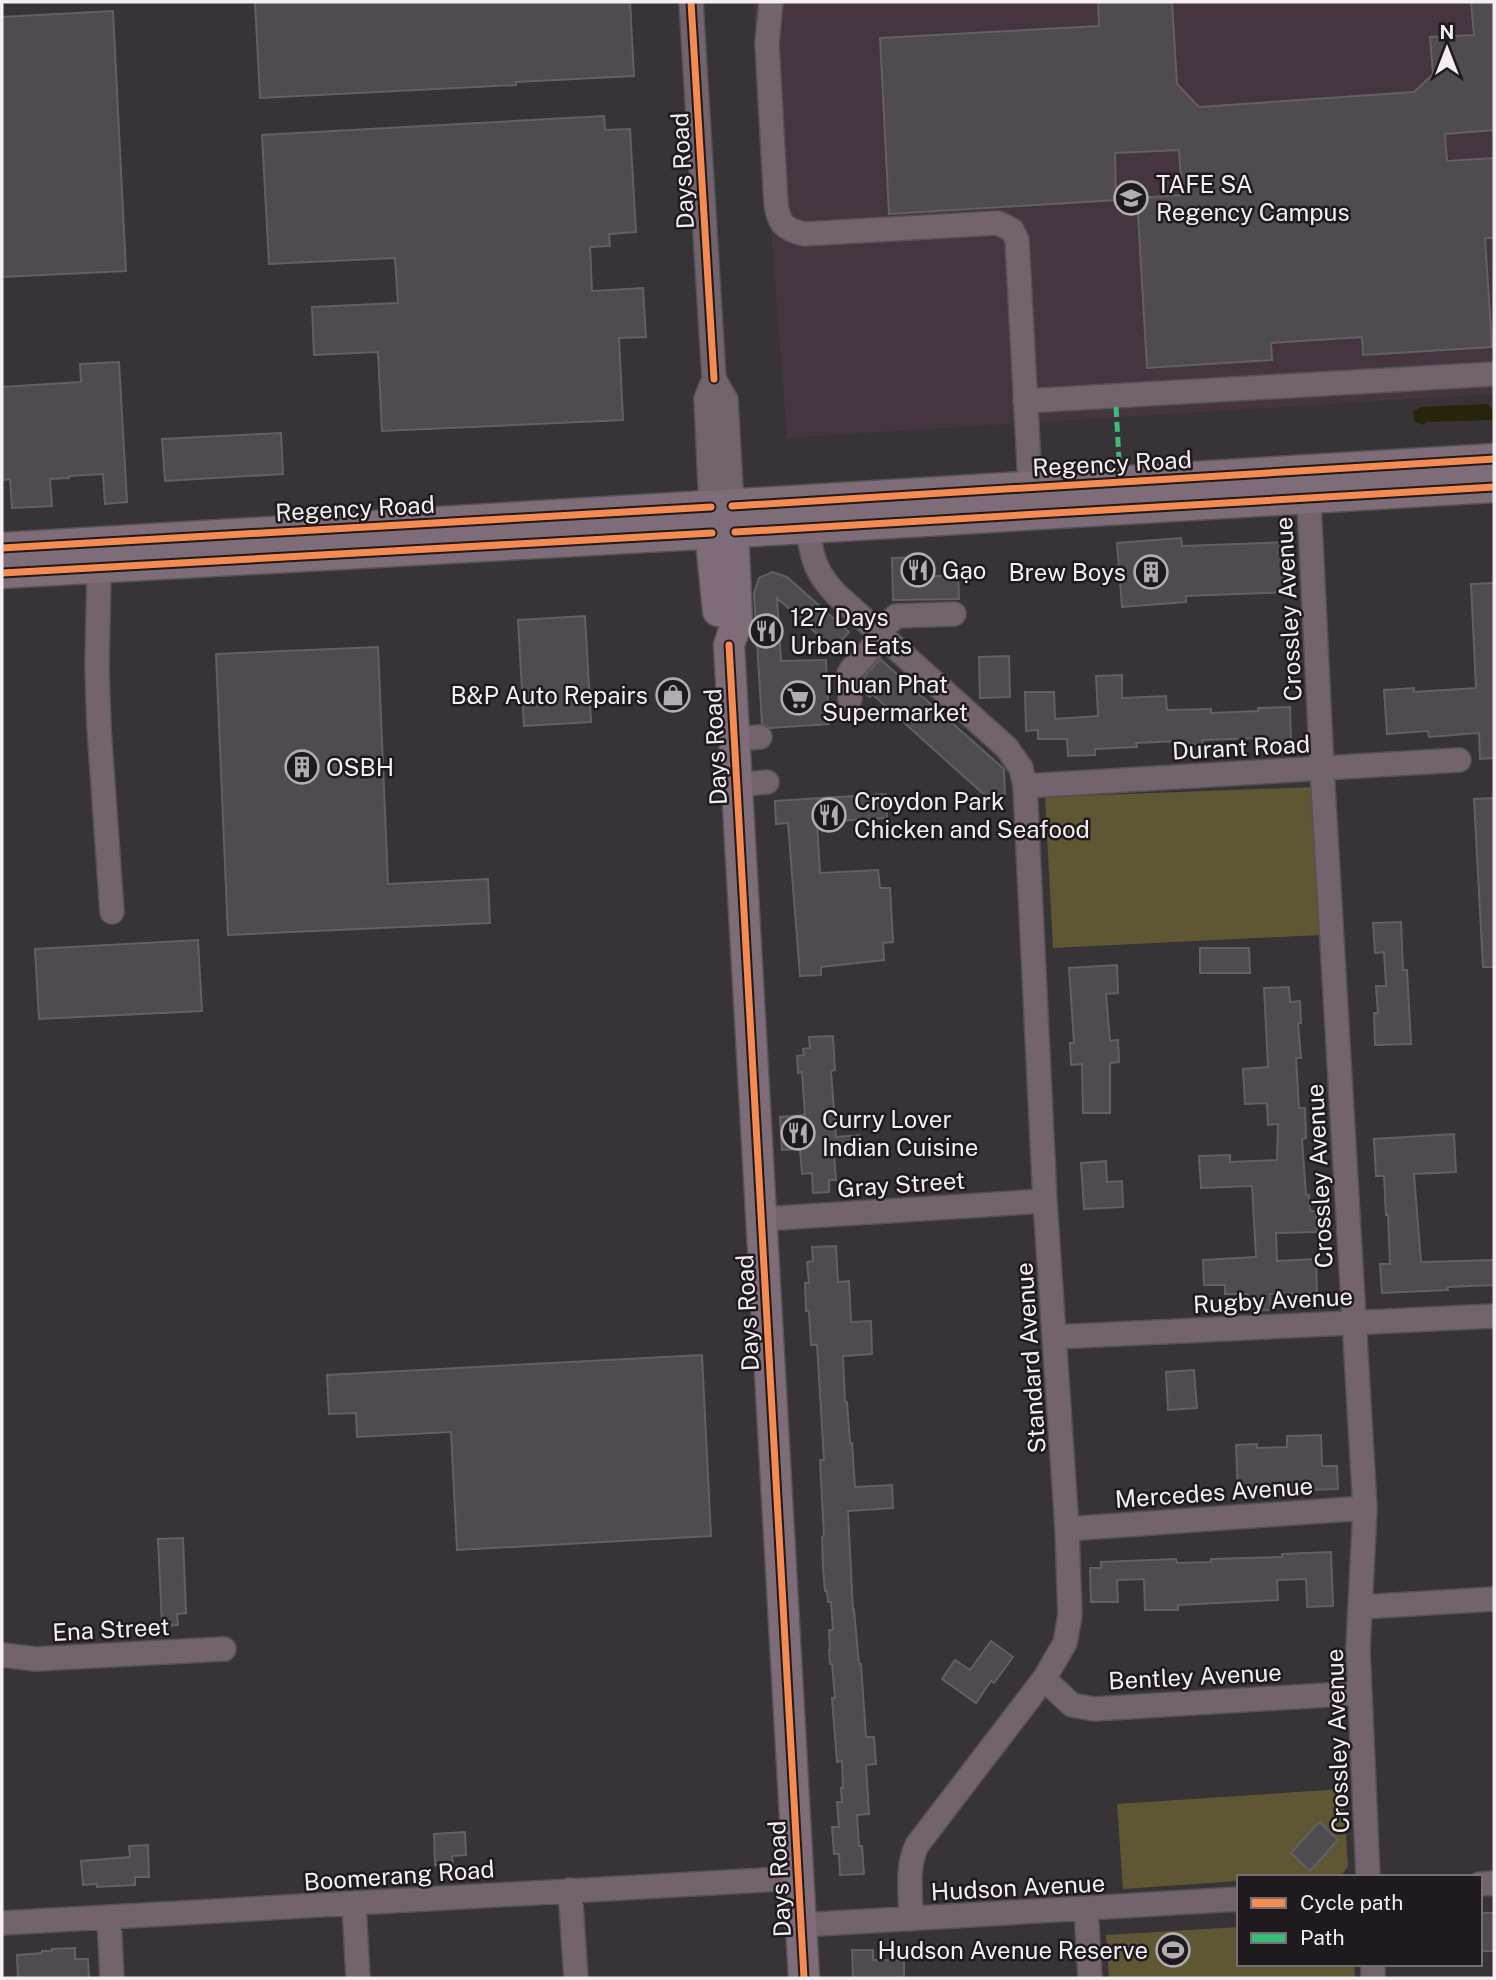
<svg xmlns="http://www.w3.org/2000/svg" width="1496" height="1980" font-family="'Public Sans',sans-serif">
<style>
.built{fill:#453540}
.green{fill:#5f5734}
.water{fill:#28230d}
.building{fill:#504b4e;stroke:#635f62;stroke-width:2}
.lines{fill:none;stroke-linecap:round;stroke-linejoin:round}
.minor-casing{stroke:#555254;stroke-width:26}
.major-casing{stroke:#555254;stroke-width:33}
.minor{stroke:#72636d;stroke-width:23}
.major{stroke:#7e6c78;stroke-width:30}
.quiet{stroke:#3abd76;stroke-width:5;stroke-dasharray:10 5;stroke-linecap:butt}
.cycleway-casing{stroke:#1f1a1d;stroke-width:11}
.cycleway{stroke:#f68b52;stroke-width:7}
.labels{text-anchor:middle;dominant-baseline:central;stroke-width:5;stroke-linejoin:round;paint-order:stroke}
.street-label{font-size:24px;fill:#f5eef3;stroke:#1f1a1d}
.poi-label{font-size:24px;fill:#f5eef3;stroke:#1f1a1d;text-anchor:start}
</style>
<rect width="100%" height="100%" fill="#383336"/>
<path class="built" d="M 753,2 L 1494,2 L 1494,394 L 787,438 Z"/>
<path class="green" d="M 1314,787 L 1320,935 L 1053,948 L 1045,797 Z
M 1343,1789 L 1348,1866 L 1342,1875 L 1239,1877 L 1239,1881 L 1123,1889 L 1117,1804 Z
M 1239,1927 L 1239,1964 L 1354,1964 L 1355,1978 L 1109,1978 L 1106,1935 Z"/>
<path class="water" d="M 1488,404 L 1494,412 L 1494,418 L 1491,420 L 1426,422 L 1424,425 L 1414,421 L 1413,412 L 1420,407 Z"/>
<path class="building" d="M 255,2 L 630,2 L 634,76 L 516,82 L 516,85 L 260,98 Z
M 1098,2 L 1172,2 L 1177,84 L 1199,107 L 1414,92 L 1433,74 L 1430,37 L 1474,35 L 1471,2 L 1494,2 L 1494,130 L 1445,134 L 1447,161 L 1494,158 L 1494,238 L 1485,238 L 1492,347 L 1363,355 L 1362,337 L 1271,343 L 1272,360 L 1147,368 L 1137,198 L 1182,195 L 1179,150 L 1115,153 L 1116,200 L 889,214 L 880,38 L 1099,26 Z
M 113,11 L 126,271 L 2,277 L 2,17 Z
M 604,116 L 605,130 L 630,129 L 636,232 L 609,234 L 610,246 L 590,247 L 592,291 L 643,288 L 646,337 L 619,338 L 623,420 L 382,431 L 378,352 L 314,355 L 312,307 L 398,303 L 395,258 L 269,264 L 262,135 Z
M 119,362 L 127,502 L 105,504 L 103,474 L 69,476 L 69,478 L 50,479 L 52,506 L 12,508 L 10,479 L 2,480 L 2,387 L 81,382 L 80,364 Z
M 281,433 L 283,474 L 165,481 L 162,439 Z
M 1181,538 L 1182,546 L 1289,542 L 1291,592 L 1186,596 L 1186,602 L 1122,607 L 1117,543 Z
M 918,557 L 919,577 L 958,575 L 959,599 L 893,600 L 892,558 Z
M 772,572 L 787,577 L 849,632 L 834,649 L 777,598 L 781,661 L 826,660 L 829,724 L 770,728 L 762,724 L 754,593 L 759,578 Z
M 1494,583 L 1494,758 L 1480,759 L 1479,733 L 1429,737 L 1428,731 L 1387,734 L 1384,690 L 1414,688 L 1414,692 L 1476,688 L 1471,584 Z
M 585,616 L 591,722 L 524,726 L 518,620 Z
M 378,647 L 388,884 L 488,879 L 490,923 L 228,935 L 216,654 Z
M 1009,656 L 1010,697 L 980,698 L 979,657 Z
M 880,659 L 1004,769 L 1005,797 L 988,798 L 872,694 L 870,697 L 864,692 L 863,678 Z
M 1122,675 L 1122,698 L 1166,696 L 1167,710 L 1211,709 L 1211,713 L 1258,711 L 1258,708 L 1290,707 L 1291,741 L 1260,743 L 1260,738 L 1202,740 L 1203,744 L 1180,745 L 1180,741 L 1136,743 L 1137,747 L 1095,749 L 1095,755 L 1068,756 L 1067,739 L 1038,739 L 1038,730 L 1026,731 L 1025,692 L 1054,692 L 1055,719 L 1098,716 L 1096,676 Z
M 886,794 L 887,818 L 817,822 L 820,873 L 878,870 L 880,888 L 890,888 L 893,942 L 883,943 L 884,960 L 821,967 L 821,975 L 800,976 L 788,823 L 776,824 L 775,801 Z
M 1494,798 L 1494,967 L 1483,967 L 1474,799 Z
M 1401,922 L 1403,970 L 1407,970 L 1411,1044 L 1375,1045 L 1374,1013 L 1378,1013 L 1376,986 L 1386,986 L 1384,952 L 1375,953 L 1373,923 Z
M 198,940 L 202,1011 L 39,1019 L 35,949 Z
M 1200,948 L 1249,948 L 1250,973 L 1200,973 Z
M 1117,965 L 1118,993 L 1106,994 L 1110,1041 L 1118,1040 L 1119,1062 L 1110,1063 L 1110,1113 L 1083,1113 L 1082,1064 L 1071,1065 L 1070,1043 L 1074,1043 L 1069,968 Z
M 1289,987 L 1290,1002 L 1300,1001 L 1301,1023 L 1298,1023 L 1301,1058 L 1296,1058 L 1299,1108 L 1305,1108 L 1306,1138 L 1302,1139 L 1306,1195 L 1309,1195 L 1310,1211 L 1316,1211 L 1317,1232 L 1276,1233 L 1277,1261 L 1316,1259 L 1317,1293 L 1270,1294 L 1271,1310 L 1248,1311 L 1247,1294 L 1225,1294 L 1225,1285 L 1204,1285 L 1203,1260 L 1256,1257 L 1252,1186 L 1201,1188 L 1199,1156 L 1230,1155 L 1230,1162 L 1277,1160 L 1278,1124 L 1268,1125 L 1267,1103 L 1245,1104 L 1243,1069 L 1268,1067 L 1264,988 Z
M 833,1036 L 835,1070 L 831,1071 L 836,1137 L 860,1135 L 862,1153 L 834,1154 L 836,1180 L 829,1180 L 829,1192 L 813,1193 L 812,1173 L 802,1174 L 800,1149 L 782,1150 L 780,1117 L 805,1115 L 802,1072 L 798,1073 L 797,1056 L 804,1055 L 803,1049 L 810,1048 L 809,1037 Z
M 1454,1134 L 1456,1172 L 1414,1174 L 1421,1262 L 1494,1260 L 1494,1285 L 1447,1287 L 1448,1290 L 1382,1293 L 1380,1264 L 1390,1264 L 1388,1215 L 1386,1215 L 1384,1176 L 1376,1176 L 1374,1139 Z
M 1106,1161 L 1107,1182 L 1122,1181 L 1123,1207 L 1084,1209 L 1081,1163 Z
M 836,1246 L 838,1282 L 849,1281 L 851,1322 L 871,1321 L 872,1354 L 843,1356 L 845,1402 L 847,1402 L 850,1443 L 852,1443 L 855,1487 L 892,1485 L 893,1508 L 848,1511 L 853,1611 L 854,1610 L 859,1664 L 861,1664 L 866,1737 L 874,1737 L 876,1764 L 866,1765 L 869,1814 L 857,1815 L 859,1846 L 862,1846 L 864,1874 L 840,1875 L 839,1854 L 834,1854 L 832,1827 L 839,1827 L 837,1802 L 842,1802 L 841,1788 L 843,1788 L 842,1761 L 837,1762 L 832,1698 L 835,1698 L 832,1664 L 830,1664 L 829,1650 L 830,1650 L 829,1630 L 833,1630 L 831,1602 L 828,1602 L 827,1591 L 825,1591 L 823,1568 L 822,1537 L 824,1536 L 820,1460 L 824,1460 L 817,1345 L 811,1345 L 809,1311 L 806,1311 L 805,1283 L 809,1283 L 807,1262 L 813,1261 L 812,1247 Z
M 702,1355 L 711,1536 L 457,1550 L 451,1432 L 357,1437 L 356,1413 L 329,1414 L 327,1375 Z
M 1194,1370 L 1197,1408 L 1168,1410 L 1166,1372 Z
M 1321,1435 L 1322,1466 L 1337,1466 L 1338,1489 L 1258,1491 L 1258,1495 L 1238,1495 L 1236,1445 L 1257,1444 L 1257,1448 L 1287,1447 L 1287,1436 Z
M 183,1538 L 186,1613 L 177,1614 L 178,1625 L 162,1626 L 158,1539 Z
M 1331,1552 L 1333,1606 L 1307,1607 L 1306,1579 L 1277,1580 L 1278,1600 L 1178,1605 L 1178,1610 L 1145,1610 L 1144,1579 L 1117,1580 L 1118,1602 L 1091,1602 L 1090,1568 L 1101,1568 L 1101,1562 L 1176,1559 L 1177,1563 L 1211,1562 L 1211,1559 L 1282,1557 L 1282,1554 Z
M 991,1641 L 1013,1657 L 994,1683 L 991,1681 L 976,1703 L 942,1679 L 955,1660 L 970,1670 Z
M 1319,1822 L 1338,1840 L 1310,1871 L 1291,1853 Z
M 465,1832 L 466,1855 L 452,1856 L 453,1864 L 435,1865 L 434,1834 Z
M 148,1845 L 149,1877 L 135,1877 L 135,1885 L 97,1887 L 97,1884 L 83,1885 L 81,1861 L 130,1857 L 129,1846 Z
M 1480,1913 L 1494,1913 L 1494,1951 L 1480,1951 Z
M 75,1948 L 75,1959 L 88,1959 L 89,1978 L 18,1978 L 17,1955 L 42,1953 L 42,1951 L 52,1951 L 52,1949 Z
M 852,1950 L 873,1950 L 873,1960 L 904,1960 L 904,1978 L 853,1978 Z"/>
<g class="lines">
<defs>
<path id="minor" d="M 691,2 L 714,379 L 706,399 L 711,507
M 771,2 L 767,43 L 776,204 C 779,224 784,229 804,234 L 998,223 L 1012,230 L 1017,240 L 1031,502
M 714,379 L 726,400 L 732,506
M 1025,401 L 1494,374
M 1308,482 L 1322,769 L 1365,1508 L 1358,1649 L 1368,1877
M 807,528 C 813,559 814,571 837,595 L 1007,748 L 1021,768 L 1025,786 L 1045,1201 L 1067,1529 L 1070,1615 L 1065,1643 L 1044,1679 L 917,1845 C 906,1868 911,1894 911,1919
M 99,568 L 97,668 L 99,728 L 112,912
M 879,632 L 896,616 L 954,614
M 850,699 L 849,674 L 851,670 L 883,636
M 734,739 L 760,737
M 736,785 L 767,782
M 1025,786 L 1459,760
M 761,1219 L 1045,1201
M 1055,1337 L 1494,1316
M 1067,1529 L 1365,1508
M 1361,1607 L 1494,1599
M 2,1655 L 36,1659 L 224,1649
M 1044,1679 L 1072,1705 L 1094,1709 L 1360,1693
M 1480,1884 L 1494,1883
M 570,1890 L 576,1978
M 354,1904 L 358,1978
M 1086,1909 L 1090,1978
M 109,1918 L 112,1978
M 2,1923 L 799,1878
M 801,1925 L 1239,1899
M 1373,1964 L 1373,1978"/>
<path id="major" d="M 733,513 L 735,532 L 734,550 L 737,621 L 729,645 L 804,1978
M 711,514 L 712,551 L 718,611
M 2,548 L 1494,459
M 2,573 L 807,528 L 1494,487"/>
</defs>
<use href="#minor" class="minor-casing"/>
<use href="#major" class="major-casing"/>
<use href="#minor" class="minor"/>
<use href="#major" class="major"/>
<path class="quiet" d="M 1116,407 L 1119,460"/>
<defs>
<path id="cycleway" d="M 691,2 L 714,379
M 732,506 L 1494,459
M 735,532 L 1494,487
M 2,548 L 711,507
M 2,573 L 712,533
M 729,645 L 804,1978"/>
</defs>
<use href="#cycleway" class="cycleway-casing"/>
<use href="#cycleway" class="cycleway"/>
</g>
<defs>
<symbol id="university-ring" viewBox="-11 -11 22 22"><circle r="9.5" fill="#1f1a1d" stroke="#b3adb1" stroke-width="1.5"/><path d="M0-5L7-2L0 1L-7-2ZM-4 1L0 2.5L4 1V4Q0 6-4 4Z" fill="#b3adb1"/></symbol>
<symbol id="restaurant-ring" viewBox="-11 -11 22 22"><circle r="9.5" fill="#1f1a1d" stroke="#b3adb1" stroke-width="1.5"/><path d="M-5-6h1v4h1v-4h1v4h1v-4h1v5L-1.5 .5V6h-2V.5L-5-1ZM5-6V6H3V1.5H1.5Q1.5-4 5-6Z" fill="#b3adb1"/></symbol>
<symbol id="building-ring" viewBox="-11 -11 22 22"><circle r="9.5" fill="#1f1a1d" stroke="#b3adb1" stroke-width="1.5"/><path d="M-4-6H4V6H1V3H-1V6H-4ZM-2.5-4.3h1.7v1.8h-1.7ZM.8-4.3h1.7v1.8H.8ZM-2.5-1h1.7V.8h-1.7ZM.8-1h1.7V.8H.8Z" fill="#b3adb1"/></symbol>
<symbol id="shop-ring" viewBox="-11 -11 22 22"><circle r="9.5" fill="#1f1a1d" stroke="#b3adb1" stroke-width="1.5"/><path d="M-5-2.5h2.3a2.7 3.5 0 0 1 5.4 0H5L5.5 6h-11ZM-1.5-2.5h3a1.5 2.3 0 0 0-3 0Z" fill="#b3adb1"/></symbol>
<symbol id="supermarket-ring" viewBox="-11 -11 22 22"><circle r="9.5" fill="#1f1a1d" stroke="#b3adb1" stroke-width="1.5"/><path d="M-6-5.5h2.5l.6 2H6L4.5 2H-2.5L-4.4-4H-6ZM-1.5 3.2a1.3 1.3 0 1 0 .1 0ZM3 3.2a1.3 1.3 0 1 0 .1 0Z" fill="#b3adb1"/></symbol>
<symbol id="stadium-ring" viewBox="-11 -11 22 22"><circle r="9.5" fill="#1f1a1d" stroke="#b3adb1" stroke-width="1.5"/><path d="M0-5a6.5 5 0 1 0 0 10a6.5 5 0 1 0 0-10ZM-3.5-1.8h7v3.6h-7Z" fill="#b3adb1"/></symbol>
</defs>
<g fill-rule="evenodd">
<use href="#university-ring" x="1112" y="179" width="38" height="38"/>
<use href="#restaurant-ring" x="899" y="551" width="38" height="38"/>
<use href="#building-ring" x="1132" y="553" width="38" height="38"/>
<use href="#restaurant-ring" x="747" y="612" width="38" height="38"/>
<use href="#shop-ring" x="654" y="676" width="38" height="38"/>
<use href="#supermarket-ring" x="779" y="679" width="38" height="38"/>
<use href="#building-ring" x="283" y="748" width="38" height="38"/>
<use href="#restaurant-ring" x="810" y="796" width="38" height="38"/>
<use href="#restaurant-ring" x="779" y="1114" width="38" height="38"/>
<use href="#stadium-ring" x="1154" y="1931" width="38" height="38"/>
</g>
<g class="labels">
<g class="street-label">
<text transform="translate(682 171) rotate(-93)">Days Road</text>
<text transform="translate(1112 463) rotate(-3)">Regency Road</text>
<text transform="translate(355 508) rotate(-3)">Regency Road</text>
<text transform="translate(1288 609) rotate(-93)">Crossley Avenue</text>
<text transform="translate(715 747) rotate(-93)">Days Road</text>
<text transform="translate(1241 747) rotate(-3)">Durant Road</text>
<text transform="translate(1319 1176) rotate(-93)">Crossley Avenue</text>
<text transform="translate(901 1184) rotate(-4)">Gray Street</text>
<text transform="translate(1273 1300) rotate(-3)">Rugby Avenue</text>
<text transform="translate(747 1313) rotate(-93)">Days Road</text>
<text transform="translate(1030 1358) rotate(-94)">Standard Avenue</text>
<text transform="translate(1214 1492) rotate(-4)">Mercedes Avenue</text>
<text transform="translate(111 1629) rotate(-3)">Ena Street</text>
<text transform="translate(1195 1676) rotate(-3)">Bentley Avenue</text>
<text transform="translate(1337 1741) rotate(-92)">Crossley Avenue</text>
<text transform="translate(399 1875) rotate(-4)">Boomerang Road</text>
<text transform="translate(779 1879) rotate(-93)">Days Road</text>
<text transform="translate(1018 1887) rotate(-3)">Hudson Avenue</text>
</g>
<g class="poi-label">
<text x="1156" y="184">TAFE SA<tspan x="1156" dy="28">Regency Campus</tspan></text>
<text x="942" y="570">Gạo</text>
<text x="1126" y="572" text-anchor="end">Brew Boys</text>
<text x="790" y="617">127 Days<tspan x="790" dy="28">Urban Eats</tspan></text>
<text x="822" y="684">Thuan Phat<tspan x="822" dy="28">Supermarket</tspan></text>
<text x="648" y="695" text-anchor="end">B&amp;P Auto Repairs</text>
<text x="326" y="767">OSBH</text>
<text x="854" y="801">Croydon Park<tspan x="854" dy="28">Chicken and Seafood</tspan></text>
<text x="822" y="1119">Curry Lover<tspan x="822" dy="28">Indian Cuisine</tspan></text>
<text x="1148" y="1950" text-anchor="end">Hudson Avenue Reserve</text>
</g>
</g>
<rect width="1496" height="1980" fill="none" stroke="#f5eef3" stroke-width="7"/>
<rect x="1237" y="1875" width="245" height="91" fill="#1f1a1d" stroke="#756f73" stroke-width="2"/>
<rect x="1251" y="1898" width="35" height="10" fill="#f68b52" stroke="#756f73" stroke-width="2"/>
<text x="1300" y="1910" font-size="21" fill="#f5eef3">Cycle path</text>
<rect x="1251" y="1933" width="35" height="10" fill="#3abd76" stroke="#756f73" stroke-width="2"/>
<text x="1300" y="1945" font-size="21" fill="#f5eef3">Path</text>
<g transform="translate(1447 49)" stroke="#1f1a1d" stroke-width="5" paint-order="stroke">
<path d="M0-5L12 26L0 18L-12 26Z" fill="#f5eef3"/>
<text y="-10" font-size="19" font-weight="bold" text-anchor="middle" fill="#f5eef3">N</text>
</g>
</svg>
